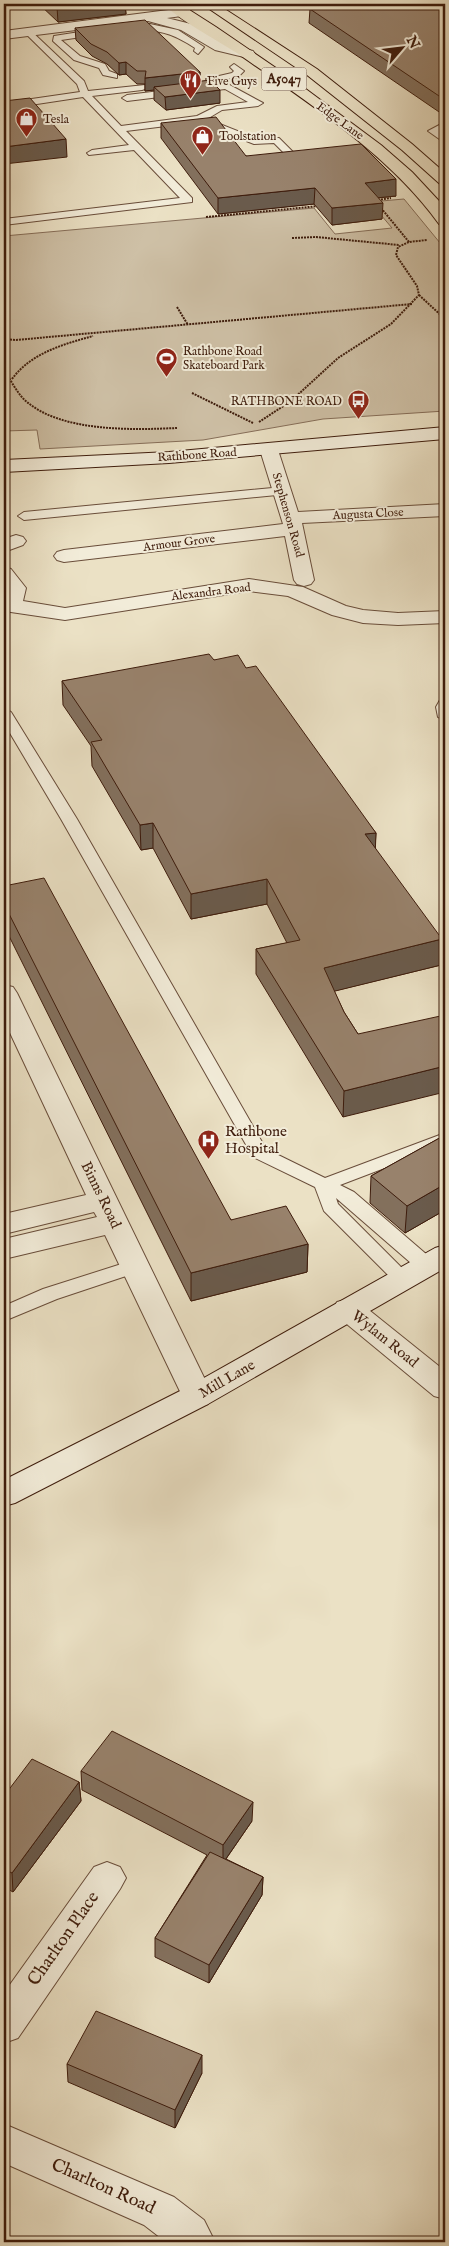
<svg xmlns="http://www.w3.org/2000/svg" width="449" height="2246" font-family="'IM FELL English',serif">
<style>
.green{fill:#cec0a6;stroke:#866e59}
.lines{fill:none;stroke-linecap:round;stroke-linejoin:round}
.lane-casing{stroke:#694d3a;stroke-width:2}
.street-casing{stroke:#694d3a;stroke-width:2}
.secondary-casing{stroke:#3e1c0c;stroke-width:2}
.highway-casing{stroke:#3e1c0c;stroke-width:2}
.path{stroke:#3e1c0c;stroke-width:2;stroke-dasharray:2 1;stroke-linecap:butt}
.lane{fill:#f2ecd9;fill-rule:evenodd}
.street{fill:#f2ecd9;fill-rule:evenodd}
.secondary{fill:#f2ecd9;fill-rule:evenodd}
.highway{fill:#ebe1c5;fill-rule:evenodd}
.wall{fill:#83705d;stroke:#3e1c0c}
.shaded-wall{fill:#6a5b4c;stroke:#3e1c0c}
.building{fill:#98826c;stroke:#3e1c0c}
.labels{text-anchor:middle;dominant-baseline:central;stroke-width:4;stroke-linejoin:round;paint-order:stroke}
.far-poi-label{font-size:12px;fill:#3e1c0c;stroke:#f2ecd9;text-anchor:start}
.far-street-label{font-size:12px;fill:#3e1c0c;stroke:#f2ecd9}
.shield{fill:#f2ecd9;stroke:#745a4a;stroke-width:1}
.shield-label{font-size:14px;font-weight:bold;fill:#3e1c0c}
.poi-label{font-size:15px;fill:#3e1c0c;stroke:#f2ecd9;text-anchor:start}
.street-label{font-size:15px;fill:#3e1c0c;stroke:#f2ecd9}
.near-street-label{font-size:18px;fill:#3e1c0c;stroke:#f2ecd9}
</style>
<rect width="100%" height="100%" fill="#ebe1c5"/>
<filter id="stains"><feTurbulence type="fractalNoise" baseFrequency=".004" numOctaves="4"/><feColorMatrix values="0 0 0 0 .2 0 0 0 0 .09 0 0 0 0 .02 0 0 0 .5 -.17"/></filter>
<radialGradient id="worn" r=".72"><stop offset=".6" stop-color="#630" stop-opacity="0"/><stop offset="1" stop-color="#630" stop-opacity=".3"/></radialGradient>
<path class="green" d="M 404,199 L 445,249 L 445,411 L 323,419 L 203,440 L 40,449 L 37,430 L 4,431 L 4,236 L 314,208 L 335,234 L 392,228 L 370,202 Z"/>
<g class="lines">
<defs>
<path id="lane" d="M 318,4 L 327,4 L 329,6 L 314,9 L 314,5 Z
M 150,24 L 178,30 L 204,47 L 198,54 L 194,51 L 195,48 C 173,33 156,28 129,31 L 125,28 L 129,25 Z
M 29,29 L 84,81 L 88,91 L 145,85 L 145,89 L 142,90 L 92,96 L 121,126 L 197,116 L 217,106 L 248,102 L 225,89 L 127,101 L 122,98 L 127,95 L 226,83 L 263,103 L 258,106 L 222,110 L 207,119 L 258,139 L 279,138 L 298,157 L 306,156 L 311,159 L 306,162 L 293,162 L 274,143 L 254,144 L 198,122 L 126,131 L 192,198 L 192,202 L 4,225 L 4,219 L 180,198 L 134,150 L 89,155 L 87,153 L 92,150 L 129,145 L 83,97 L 4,109 L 4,103 L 80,92 L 77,84 L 26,34 L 26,30 Z
M 99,29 L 103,32 L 102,34 L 61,40 L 80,56 L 105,64 L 109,71 L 117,74 L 117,78 L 103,75 L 99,68 L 74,60 L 53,41 L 54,36 Z
M 234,64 L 244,71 L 238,77 L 210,82 L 206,79 L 232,73 L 234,71 L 230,67 Z
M 445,122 L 445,129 L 440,131 L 445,136 L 445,143 L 428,131 Z
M 445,167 L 445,173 L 435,174 L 430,171 Z
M 283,487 L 289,491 L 287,494 L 24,520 L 18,516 L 24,512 Z
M 445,699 L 445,721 L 438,717 L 436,707 L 440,700 Z
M 4,708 L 11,712 L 77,819 L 266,1149 L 325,1178 L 445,1133 L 445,1145 L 340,1185 L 354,1192 L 433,1260 L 435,1265 L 433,1270 L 426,1271 L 419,1270 L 336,1198 L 338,1204 L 412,1278 L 410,1283 L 403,1284 L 396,1283 L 324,1211 L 315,1187 L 253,1157 L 61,819 L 4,723 Z
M 134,1260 L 141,1261 L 143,1266 L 141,1271 L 57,1299 L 4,1321 L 4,1306 L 43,1289 Z"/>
<path id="street" d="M 220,4 L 251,4 C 244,10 227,10 220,4 Z
M 184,8 L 189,9 L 191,12 L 189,15 L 167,18 L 191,24 L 225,44 L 253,51 L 255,54 L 248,58 L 215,50 L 181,30 L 148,21 L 4,39 L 4,31 Z
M 269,444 L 276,446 L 278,450 L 298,512 L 445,504 L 445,516 L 302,523 L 314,580 L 311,584 L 304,586 L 297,584 L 294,580 L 285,536 L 64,562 L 57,560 L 54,556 L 57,552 L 64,550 L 283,524 L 260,450 L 262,446 Z
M 16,535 L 23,537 L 26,541 L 23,545 L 4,552 L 4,539 Z
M 4,567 L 11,569 L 26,588 L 23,601 L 65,608 L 249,579 L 303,587 L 346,606 L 363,610 L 398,613 L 445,611 L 445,623 L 398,625 L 363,623 L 332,615 L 288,596 L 249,591 L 65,620 L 4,611 Z
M 4,985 L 13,987 L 17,993 L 213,1396 L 208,1404 L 197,1407 L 186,1404 L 105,1235 L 4,1259 L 4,1239 L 97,1217 L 94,1212 L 4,1234 L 4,1214 L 86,1195 L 4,1020 Z
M 348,1299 L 359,1302 L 445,1371 L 445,1399 L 434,1396 L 337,1316 L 333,1309 L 337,1302 Z
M 107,1862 L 120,1867 L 126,1878 L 120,1889 L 18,2038 L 4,2043 L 4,1993 L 94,1867 Z
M 4,2124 L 174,2197 L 204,2220 L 215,2242 L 166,2242 L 144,2225 L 4,2163 Z"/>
<path id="secondary" d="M 445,427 L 445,439 L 169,463 L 4,472 L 4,460 L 169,452 Z
M 445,1245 L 445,1268 L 208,1404 L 15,1503 L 4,1506 L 4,1480 L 186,1388 L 435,1248 Z"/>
<path id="highway" d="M 164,4 L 180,4 L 216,27 L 295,81 L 381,145 L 412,172 L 439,201 L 445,210 L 445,226 L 439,224 C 389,154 307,102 237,53 C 221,43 173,16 164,4 Z
M 202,4 L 217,4 L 317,69 L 412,144 L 445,173 L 445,186 L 440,184 L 402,150 L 307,75 Z"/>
</defs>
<use href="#lane" class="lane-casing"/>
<use href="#street" class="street-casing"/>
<use href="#secondary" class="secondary-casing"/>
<use href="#highway" class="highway-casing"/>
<path class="path" d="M 378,200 L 391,198
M 381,208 L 409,242
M 206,217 L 319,206
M 292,238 L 316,237 L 399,245
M 419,295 L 445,319
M 177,307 L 188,325
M 4,339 L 16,340 L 412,304
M 4,371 C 12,381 17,394 27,402 C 63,432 132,430 177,428
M 12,379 C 31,353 64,344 93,336
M 192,393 L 253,423
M 259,422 L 291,401 L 338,358 L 391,324 L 419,295 L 417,286 L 396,255 L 398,247 L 409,242 L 427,240"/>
<use href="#lane" class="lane"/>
<use href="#street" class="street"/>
<use href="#secondary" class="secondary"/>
<use href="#highway" class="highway"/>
</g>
<path class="wall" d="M 39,4 L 125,4 L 126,14 L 58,22 Z
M 445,4 L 445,116 L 309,23 L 310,9 Z
M 75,28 L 200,72 L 200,81 L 220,103 L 166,110 L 154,100 L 154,90 L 145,91 L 145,84 L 137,84 L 126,74 L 119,75 L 107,64 L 92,56 L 76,40 Z
M 161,123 L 246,156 L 396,196 L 378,198 L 382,219 L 332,225 L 314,204 L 218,214 L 161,138 Z
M 214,660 L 246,668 L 376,833 L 375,848 L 441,965 L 334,991 L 344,1012 L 358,1034 L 343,1117 L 256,974 L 256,949 L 287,943 L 267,904 L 191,919 L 153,848 L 141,850 L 92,766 L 91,746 L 63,705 L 62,681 Z
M 4,886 L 231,1220 L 308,1244 L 307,1272 L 191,1301 L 4,926 Z
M 445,1135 L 445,1210 L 405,1233 L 370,1203 L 371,1176 Z
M 81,1771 L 252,1821 L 226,1859 L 263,1877 L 262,1895 L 209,1983 L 155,1957 L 155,1938 L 207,1855 L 82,1790 Z
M 79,1782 L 81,1801 L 13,1892 L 4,1887 L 4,1796 Z
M 67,2064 L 202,2073 L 175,2128 L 68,2082 Z"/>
<path class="shaded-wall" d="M 84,4 L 125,4 L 126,14 L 58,22 L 57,7 Z
M 126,62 L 126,74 L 119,75 L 119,63 Z
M 200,72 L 200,84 L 154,87 L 154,90 L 145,91 L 145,78 Z
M 220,90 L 220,103 L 166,110 L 165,97 Z
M 66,139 L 67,157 L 4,164 L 4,147 Z
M 396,179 L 396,196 L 365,199 L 365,183 Z
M 315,188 L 314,204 L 218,214 L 218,198 Z
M 383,203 L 382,219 L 332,225 L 332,208 Z
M 153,823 L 153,848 L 141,850 L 140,825 Z
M 376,833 L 375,857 L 365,834 Z
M 267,879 L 267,904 L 191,919 L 191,894 Z
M 442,939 L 441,965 L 323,994 L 324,968 Z
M 445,1066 L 445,1092 L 343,1117 L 344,1091 Z
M 445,1184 L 445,1210 L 405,1233 L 407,1206 Z
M 308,1244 L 307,1272 L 191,1301 L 191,1273 Z
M 79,1782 L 81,1801 L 13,1892 L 12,1873 Z
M 253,1802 L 252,1821 L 223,1863 L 223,1845 Z
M 263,1877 L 262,1895 L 209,1983 L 209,1965 Z
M 202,2055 L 202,2073 L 175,2128 L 175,2110 Z"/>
<path class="building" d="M 54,4 L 84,4 L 57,7 Z
M 346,4 L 445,4 L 445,100 L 310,9 Z
M 145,20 L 200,72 L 145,78 L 146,71 L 137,71 L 126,62 L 119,63 L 107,52 L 91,44 L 75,28 Z
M 210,80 L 220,90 L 165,97 L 154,87 Z
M 30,98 L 66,139 L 4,147 L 4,101 Z
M 216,117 L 246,156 L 361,144 L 396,179 L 365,183 L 383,203 L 332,208 L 315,188 L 218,198 L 161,123 Z
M 209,654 L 214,660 L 238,655 L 246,668 L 256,666 L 376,833 L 365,834 L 442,939 L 324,968 L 344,1012 L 358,1034 L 445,1015 L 445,1066 L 344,1091 L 256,949 L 300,940 L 267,879 L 191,894 L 153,823 L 140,825 L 91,742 L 102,740 L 62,681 Z
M 44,878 L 231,1220 L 286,1206 L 308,1244 L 191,1273 L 4,904 L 4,886 Z
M 445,1135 L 445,1184 L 407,1206 L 371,1176 Z
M 112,1731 L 253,1802 L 223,1845 L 81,1771 Z
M 32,1759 L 79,1782 L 12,1873 L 4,1869 L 4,1796 Z
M 210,1852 L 263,1877 L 209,1965 L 155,1938 Z
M 96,2011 L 202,2055 L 175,2110 L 67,2064 Z"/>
<defs>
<symbol id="restaurant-pin" viewBox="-11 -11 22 30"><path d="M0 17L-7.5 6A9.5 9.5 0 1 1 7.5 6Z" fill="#8f2418" stroke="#f2ecd9"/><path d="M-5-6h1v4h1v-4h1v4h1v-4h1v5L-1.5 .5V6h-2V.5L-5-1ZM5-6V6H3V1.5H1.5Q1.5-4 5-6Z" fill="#fff"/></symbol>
<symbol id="shop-pin" viewBox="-11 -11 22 30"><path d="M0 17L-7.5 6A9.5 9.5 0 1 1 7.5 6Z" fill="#8f2418" stroke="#f2ecd9"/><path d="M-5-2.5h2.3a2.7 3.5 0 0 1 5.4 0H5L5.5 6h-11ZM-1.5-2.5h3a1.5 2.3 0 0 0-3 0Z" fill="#fff"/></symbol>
<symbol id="stadium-pin" viewBox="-11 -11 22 30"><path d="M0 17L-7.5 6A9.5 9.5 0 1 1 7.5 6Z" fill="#8f2418" stroke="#f2ecd9"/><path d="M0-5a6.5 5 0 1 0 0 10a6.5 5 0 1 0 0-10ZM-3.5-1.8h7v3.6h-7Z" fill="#fff"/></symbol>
<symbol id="bus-pin" viewBox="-11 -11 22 30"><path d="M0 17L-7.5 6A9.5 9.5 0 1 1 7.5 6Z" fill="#8f2418" stroke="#f2ecd9"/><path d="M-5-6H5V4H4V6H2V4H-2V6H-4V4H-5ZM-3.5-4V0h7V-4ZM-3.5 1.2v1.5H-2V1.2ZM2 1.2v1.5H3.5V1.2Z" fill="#fff"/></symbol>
<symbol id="hospital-pin" viewBox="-11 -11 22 30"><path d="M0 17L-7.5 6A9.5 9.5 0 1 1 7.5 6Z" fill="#8f2418" stroke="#f2ecd9"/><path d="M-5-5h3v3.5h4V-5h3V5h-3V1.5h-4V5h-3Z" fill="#fff"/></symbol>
</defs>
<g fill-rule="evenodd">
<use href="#restaurant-pin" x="178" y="68" width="25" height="34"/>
<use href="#shop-pin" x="14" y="106" width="25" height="34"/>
<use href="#shop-pin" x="190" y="124" width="25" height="34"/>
<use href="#stadium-pin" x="154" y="346" width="25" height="34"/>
<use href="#bus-pin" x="346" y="388" width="25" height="34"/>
<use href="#hospital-pin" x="196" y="1128" width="25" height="34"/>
</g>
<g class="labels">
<g class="far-poi-label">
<text x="207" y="81">Five Guys</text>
<text x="43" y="119">Tesla</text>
<text x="219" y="136">Toolstation</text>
<text x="183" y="351">Rathbone Road<tspan x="183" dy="14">Skateboard Park</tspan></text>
<text x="342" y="401" text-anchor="end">RATHBONE ROAD</text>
</g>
<g class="far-street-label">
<text transform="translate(340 121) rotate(36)">Edge Lane</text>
<text transform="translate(197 455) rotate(-4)">Rathbone Road</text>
<text transform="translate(368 514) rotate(-3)">Augusta Close</text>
<text transform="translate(288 515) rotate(74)">Stephenson Road</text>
<text transform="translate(179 543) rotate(-7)">Armour Grove</text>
<text transform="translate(211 592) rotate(-7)">Alexandra Road</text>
</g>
<rect class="shield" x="261.5" y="67.5" width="45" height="23" rx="4"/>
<g class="shield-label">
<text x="284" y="79">A5047</text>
</g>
<g class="poi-label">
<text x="225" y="1131">Rathbone<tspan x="225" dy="17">Hospital</tspan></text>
</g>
<g class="street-label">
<text transform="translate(101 1195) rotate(64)">Binns Road</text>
<text transform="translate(385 1339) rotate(39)">Wylam Road</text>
<text transform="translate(227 1379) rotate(-30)">Mill Lane</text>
</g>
<g class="near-street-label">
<text transform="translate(64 1939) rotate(-55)">Charlton Place</text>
<text transform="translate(103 2187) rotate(24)">Charlton Road</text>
</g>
</g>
<rect width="449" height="2246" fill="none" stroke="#ebe1c5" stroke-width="20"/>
<rect x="5" y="5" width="439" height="2236" fill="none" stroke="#3e1c0c" stroke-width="2.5"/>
<rect x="10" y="10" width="429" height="2226" fill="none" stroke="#3e1c0c"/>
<g transform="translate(402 48) rotate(62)" stroke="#f2ecd9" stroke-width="4" paint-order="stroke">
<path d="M0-4L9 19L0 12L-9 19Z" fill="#3e1c0c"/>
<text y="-8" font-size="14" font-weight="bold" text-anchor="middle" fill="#3e1c0c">N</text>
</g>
<rect width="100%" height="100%" filter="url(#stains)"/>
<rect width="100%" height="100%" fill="url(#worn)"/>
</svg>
